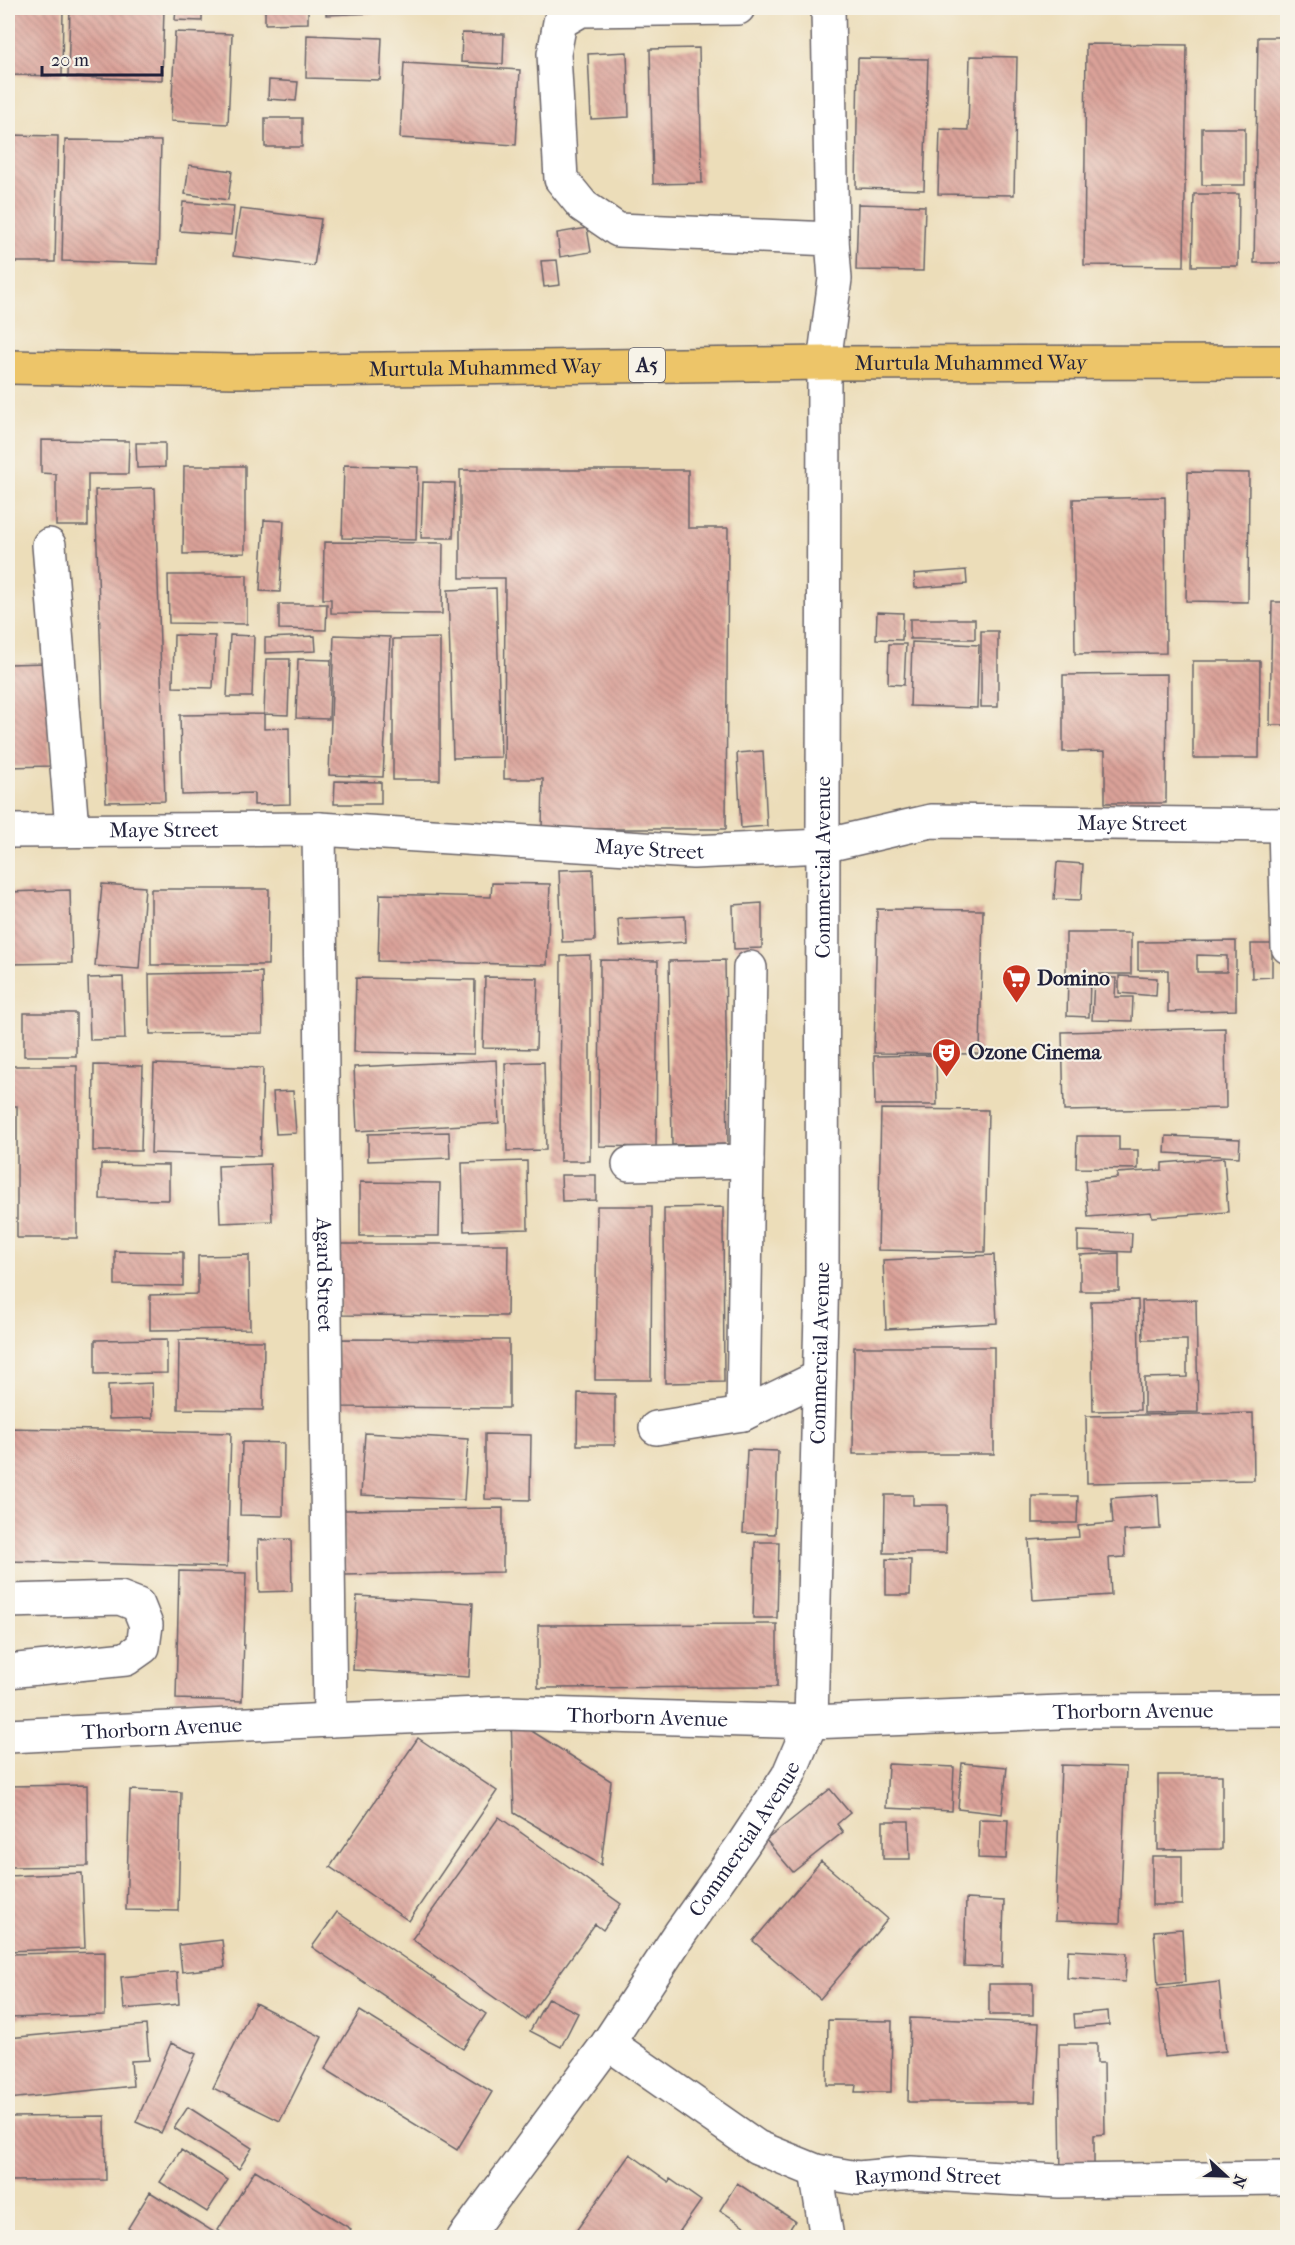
<svg xmlns="http://www.w3.org/2000/svg" width="1295" height="2245" font-family="'IM FELL French Canon',serif">
<style>
.building{fill:url(#building-back-hatch);fill-rule:evenodd}
.lines{fill:none;stroke-linecap:round;stroke-linejoin:round}
.minor-casing{stroke:#696367;stroke-width:36}
.major-casing{stroke:#696367;stroke-width:36}
.minor{stroke:#fff;stroke-width:33}
.major{stroke:#edc569;stroke-width:33}
.labels{text-anchor:middle;dominant-baseline:central;stroke-width:4.5;stroke-linejoin:round;paint-order:stroke}
.shield{fill:#f7f3e8;stroke:#62616f;stroke-width:1.5}
.shield-label{font-size:20px;font-weight:bold;fill:#22223b}
.street-label{font-size:21px;fill:#22223b;stroke:#f7f3e8}
.poi-label{font-size:21px;font-weight:bold;fill:#22223b;stroke:#f7f3e8;text-anchor:start}
</style>
<defs>
<pattern id="building-back-hatch" width="6" height="6" patternUnits="userSpaceOnUse" patternTransform="scale(1.5)"><rect width="6" height="6" fill="#dba299"/><path d="M-1 5l2 2M0 0l6 6M5-1l2 2" fill="none" stroke="#b1847e"/></pattern>
</defs>
<rect width="100%" height="100%" fill="#f7f3e8"/>
<filter id="ink" filterUnits="userSpaceOnUse"><feTurbulence type="fractalNoise" baseFrequency=".0167" numOctaves="2"/><feDisplacementMap in="SourceGraphic" scale="12" xChannelSelector="R" yChannelSelector="G"/><feConvolveMatrix kernelMatrix="1 2 1 2 8 2 1 2 1" color-interpolation-filters="sRGB"/></filter>
<filter id="wash" filterUnits="userSpaceOnUse"><feTurbulence type="fractalNoise" baseFrequency=".008" numOctaves="4" result="noise"/><feDisplacementMap in="SourceGraphic" scale="24" xChannelSelector="R" yChannelSelector="G"/><feGaussianBlur stdDeviation="1.35" result="paint"/><feColorMatrix in="noise" values="0 0 0 0 0 0 0 0 0 0 0 0 0 0 0 0 0 1.4 0 .05"/><feComposite in="paint" operator="in"/></filter>
<g filter="url(#wash)">
<rect width="100%" height="100%" fill="#ecddb9"/>
<g id="blocks">
<path class="building" d="M 8,8 L 63,8 L 62,76 L 8,75 Z
M 70,8 L 164,8 L 162,80 L 68,77 Z
M 176,8 L 202,8 L 202,21 L 175,20 Z
M 265,8 L 308,8 L 308,23 L 265,24 Z
M 326,8 L 375,8 L 375,13 L 326,15 Z
M 175,32 L 232,34 L 228,124 L 171,121 Z
M 462,33 L 504,34 L 503,64 L 461,62 Z
M 307,35 L 382,38 L 380,80 L 306,78 Z
M 1258,37 L 1288,37 L 1288,263 L 1254,263 Z
M 1086,44 L 1187,45 L 1184,266 L 1084,265 Z
M 699,48 L 702,183 L 653,184 L 650,49 Z
M 627,52 L 629,117 L 591,119 L 588,54 Z
M 970,56 L 1017,57 L 1014,195 L 938,194 L 940,129 L 968,130 Z
M 858,58 L 928,59 L 924,190 L 856,188 Z
M 404,63 L 520,70 L 516,145 L 400,138 Z
M 269,80 L 298,82 L 296,101 L 268,99 Z
M 265,118 L 302,118 L 302,147 L 265,147 Z
M 1202,128 L 1245,128 L 1245,185 L 1202,185 Z
M 8,135 L 58,136 L 55,262 L 8,262 Z
M 65,140 L 161,141 L 158,264 L 62,261 Z
M 189,165 L 232,171 L 228,200 L 185,194 Z
M 1194,194 L 1239,194 L 1238,266 L 1192,266 Z
M 183,202 L 234,206 L 231,235 L 180,231 Z
M 858,204 L 925,206 L 923,271 L 856,270 Z
M 240,209 L 321,219 L 314,266 L 233,256 Z
M 587,228 L 591,252 L 560,257 L 557,233 Z
M 557,260 L 560,285 L 544,287 L 541,261 Z
M 41,440 L 129,441 L 128,474 L 88,474 L 88,526 L 56,526 L 56,474 L 41,473 Z
M 136,443 L 165,443 L 165,467 L 137,468 Z
M 344,465 L 418,467 L 416,540 L 342,538 Z
M 184,466 L 245,466 L 245,553 L 183,554 Z
M 460,470 L 688,470 L 688,528 L 728,528 L 726,829 L 542,829 L 543,779 L 504,779 L 505,578 L 460,578 Z
M 1188,472 L 1249,473 L 1248,602 L 1186,601 Z
M 423,482 L 455,483 L 453,538 L 421,538 Z
M 155,488 L 165,801 L 106,802 L 95,490 Z
M 1165,497 L 1166,653 L 1075,654 L 1073,499 Z
M 264,520 L 284,521 L 280,592 L 260,591 Z
M 324,542 L 443,543 L 442,614 L 331,613 L 331,599 L 323,599 Z
M 966,570 L 967,584 L 915,588 L 914,574 Z
M 168,575 L 247,575 L 247,624 L 169,623 Z
M 496,588 L 501,757 L 453,758 L 448,590 Z
M 1272,602 L 1288,602 L 1288,725 L 1270,725 Z
M 279,604 L 327,604 L 326,630 L 279,629 Z
M 877,612 L 903,613 L 902,640 L 876,639 Z
M 910,619 L 975,619 L 975,639 L 910,639 Z
M 981,631 L 998,631 L 998,707 L 981,707 Z
M 174,635 L 215,636 L 213,688 L 173,687 Z
M 230,635 L 254,636 L 252,697 L 227,697 Z
M 334,635 L 390,637 L 383,777 L 329,775 Z
M 315,636 L 316,651 L 265,653 L 265,638 Z
M 440,638 L 440,780 L 393,780 L 393,639 Z
M 912,642 L 979,645 L 977,708 L 910,706 Z
M 889,644 L 906,644 L 904,685 L 888,684 Z
M 266,659 L 290,659 L 288,715 L 264,714 Z
M 298,659 L 331,660 L 329,719 L 296,718 Z
M 1193,661 L 1260,661 L 1259,758 L 1193,758 Z
M 48,663 L 50,766 L 8,767 L 8,664 Z
M 1167,674 L 1166,803 L 1105,803 L 1105,751 L 1063,752 L 1063,675 Z
M 264,714 L 264,729 L 289,728 L 290,804 L 254,805 L 254,793 L 182,795 L 180,715 Z
M 763,751 L 767,826 L 741,828 L 737,753 Z
M 335,781 L 381,782 L 381,804 L 334,804 Z
M 1057,862 L 1083,864 L 1081,900 L 1054,899 Z
M 593,869 L 595,941 L 562,942 L 559,870 Z
M 492,883 L 550,884 L 547,965 L 378,961 L 380,894 L 491,897 Z
M 102,884 L 145,887 L 139,969 L 95,966 Z
M 151,889 L 269,889 L 268,965 L 151,965 Z
M 70,890 L 72,963 L 8,964 L 8,892 Z
M 762,903 L 762,948 L 734,949 L 733,905 Z
M 877,909 L 983,910 L 980,1054 L 874,1053 Z
M 685,916 L 686,942 L 620,946 L 618,919 Z
M 1066,933 L 1131,933 L 1131,974 L 1066,974 Z
M 1236,941 L 1236,1010 L 1168,1012 L 1168,970 L 1138,970 L 1138,942 ZM 1197,955 L 1227,956 L 1227,972 L 1197,972 Z
M 1251,944 L 1272,944 L 1272,977 L 1252,978 Z
M 590,955 L 590,1161 L 560,1161 L 561,956 Z
M 600,960 L 658,961 L 656,1147 L 599,1146 Z
M 725,960 L 728,1144 L 672,1145 L 669,961 Z
M 262,972 L 263,1033 L 150,1034 L 149,974 Z
M 1119,976 L 1157,978 L 1156,996 L 1119,993 Z
M 123,977 L 125,1039 L 90,1040 L 88,978 Z
M 485,977 L 538,978 L 536,1049 L 483,1048 Z
M 356,978 L 475,980 L 474,1054 L 354,1052 Z
M 1068,978 L 1090,979 L 1089,1017 L 1067,1016 Z
M 1094,978 L 1116,978 L 1115,997 L 1133,997 L 1132,1021 L 1092,1020 Z
M 24,1013 L 76,1013 L 76,1056 L 24,1056 Z
M 1225,1028 L 1226,1108 L 1064,1111 L 1062,1032 Z
M 936,1055 L 937,1105 L 875,1105 L 874,1056 Z
M 496,1060 L 499,1123 L 357,1131 L 354,1067 Z
M 544,1062 L 546,1150 L 507,1151 L 505,1063 Z
M 154,1064 L 263,1068 L 260,1156 L 151,1153 Z
M 94,1065 L 143,1066 L 141,1151 L 93,1151 Z
M 8,1066 L 77,1066 L 77,1238 L 17,1238 L 17,1106 L 8,1106 Z
M 293,1091 L 296,1133 L 276,1134 L 273,1092 Z
M 881,1109 L 988,1110 L 985,1252 L 878,1250 Z
M 449,1132 L 450,1158 L 368,1161 L 368,1134 Z
M 1077,1136 L 1119,1136 L 1119,1150 L 1138,1150 L 1138,1169 L 1076,1168 Z
M 1166,1136 L 1240,1139 L 1239,1157 L 1165,1153 Z
M 1224,1158 L 1228,1212 L 1152,1217 L 1151,1212 L 1088,1217 L 1085,1181 L 1117,1178 L 1117,1173 L 1162,1170 L 1162,1163 Z
M 527,1161 L 528,1229 L 464,1231 L 462,1163 Z
M 101,1164 L 169,1165 L 169,1200 L 100,1199 Z
M 270,1164 L 272,1221 L 220,1223 L 218,1166 Z
M 561,1175 L 596,1175 L 596,1200 L 562,1201 Z
M 360,1182 L 440,1183 L 439,1236 L 360,1236 Z
M 597,1206 L 652,1206 L 651,1380 L 595,1380 Z
M 723,1207 L 724,1382 L 665,1383 L 664,1208 Z
M 1078,1231 L 1132,1233 L 1131,1252 L 1078,1250 Z
M 339,1244 L 508,1244 L 507,1316 L 338,1315 Z
M 115,1251 L 183,1252 L 183,1286 L 115,1285 Z
M 1119,1253 L 1119,1291 L 1080,1291 L 1080,1255 Z
M 249,1255 L 250,1329 L 150,1330 L 150,1295 L 198,1294 L 198,1256 Z
M 994,1255 L 997,1323 L 886,1329 L 883,1260 Z
M 1138,1300 L 1140,1410 L 1093,1411 L 1091,1301 Z
M 1196,1300 L 1198,1412 L 1144,1413 L 1144,1378 L 1187,1377 L 1187,1340 L 1143,1340 L 1142,1301 Z
M 167,1339 L 167,1373 L 95,1374 L 95,1340 Z
M 337,1339 L 509,1340 L 509,1408 L 336,1407 Z
M 179,1340 L 264,1341 L 263,1410 L 178,1409 Z
M 854,1347 L 994,1347 L 994,1454 L 853,1454 Z
M 152,1383 L 153,1418 L 109,1419 L 108,1385 Z
M 578,1393 L 615,1394 L 615,1445 L 577,1445 Z
M 1253,1413 L 1254,1480 L 1087,1483 L 1086,1416 Z
M 8,1428 L 231,1433 L 227,1567 L 8,1561 Z
M 365,1433 L 468,1439 L 464,1500 L 361,1495 Z
M 485,1434 L 531,1435 L 530,1500 L 485,1499 Z
M 242,1442 L 284,1443 L 283,1516 L 240,1515 Z
M 747,1450 L 778,1451 L 775,1534 L 743,1533 Z
M 885,1495 L 913,1495 L 913,1505 L 947,1505 L 946,1553 L 884,1553 Z
M 1158,1495 L 1160,1529 L 1124,1531 L 1125,1557 L 1109,1558 L 1111,1595 L 1033,1600 L 1029,1540 L 1079,1537 L 1078,1526 L 1113,1523 L 1111,1498 Z
M 1032,1496 L 1078,1496 L 1077,1523 L 1032,1523 Z
M 503,1508 L 503,1572 L 344,1575 L 343,1510 Z
M 291,1539 L 292,1591 L 259,1592 L 258,1540 Z
M 755,1542 L 779,1542 L 777,1618 L 753,1618 Z
M 886,1559 L 911,1560 L 910,1595 L 886,1595 Z
M 179,1571 L 246,1573 L 242,1701 L 176,1699 Z
M 357,1596 L 473,1603 L 469,1677 L 353,1670 Z
M 777,1624 L 777,1687 L 538,1688 L 538,1625 Z
M 511,1718 L 611,1781 L 601,1865 L 514,1813 Z
M 418,1738 L 497,1791 L 409,1921 L 330,1867 Z
M 962,1763 L 1007,1767 L 1002,1814 L 958,1809 Z
M 888,1764 L 954,1767 L 952,1811 L 886,1808 Z
M 1061,1765 L 1126,1767 L 1120,1923 L 1055,1921 Z
M 1158,1775 L 1222,1775 L 1222,1849 L 1158,1850 Z
M 87,1785 L 88,1866 L 8,1867 L 8,1786 Z
M 830,1789 L 850,1813 L 837,1824 L 843,1832 L 793,1872 L 766,1840 Z
M 130,1790 L 181,1792 L 178,1911 L 126,1910 Z
M 499,1817 L 621,1904 L 603,1930 L 595,1924 L 526,2020 L 412,1939 Z
M 979,1819 L 1008,1820 L 1006,1859 L 978,1858 Z
M 883,1821 L 909,1821 L 910,1859 L 883,1859 Z
M 1152,1856 L 1182,1856 L 1182,1905 L 1152,1905 Z
M 821,1861 L 888,1919 L 820,1999 L 753,1941 Z
M 82,1873 L 85,1948 L 8,1951 L 8,1876 Z
M 966,1899 L 1004,1901 L 1002,1967 L 964,1966 Z
M 337,1912 L 486,2014 L 463,2049 L 312,1947 Z
M 1182,1929 L 1185,1982 L 1158,1985 L 1154,1931 Z
M 222,1940 L 225,1967 L 182,1972 L 179,1945 Z
M 1068,1950 L 1127,1953 L 1125,1982 L 1067,1978 Z
M 105,1952 L 105,2015 L 8,2018 L 8,1954 Z
M 177,1972 L 179,2004 L 124,2009 L 121,1977 Z
M 1219,1982 L 1226,2051 L 1164,2057 L 1157,1989 Z
M 989,1984 L 1033,1984 L 1033,2015 L 989,2015 Z
M 548,1998 L 578,2013 L 561,2047 L 530,2031 Z
M 255,2003 L 322,2037 L 280,2121 L 213,2088 Z
M 360,2011 L 492,2092 L 457,2150 L 325,2069 Z
M 1108,2011 L 1109,2025 L 1075,2028 L 1074,2014 Z
M 910,2018 L 1039,2023 L 1035,2102 L 908,2102 Z
M 828,2020 L 892,2021 L 891,2092 L 855,2092 L 856,2085 L 827,2085 Z
M 146,2025 L 149,2060 L 131,2061 L 133,2086 L 8,2099 L 8,2038 Z
M 171,2043 L 196,2054 L 161,2133 L 136,2122 Z
M 1059,2044 L 1097,2044 L 1097,2063 L 1104,2063 L 1105,2134 L 1094,2135 L 1094,2177 L 1061,2177 Z
M 188,2107 L 252,2148 L 239,2169 L 174,2128 Z
M 105,2116 L 106,2180 L 8,2181 L 8,2117 Z
M 181,2150 L 228,2180 L 207,2212 L 160,2182 Z
M 630,2154 L 669,2182 L 670,2179 L 701,2201 L 675,2238 L 571,2238 Z
M 255,2170 L 351,2229 L 345,2238 L 229,2238 L 218,2230 Z
M 737,2183 L 795,2221 L 784,2238 L 762,2238 L 720,2210 Z
M 150,2192 L 217,2234 L 215,2238 L 143,2238 L 128,2228 Z"/>
</g>
</g>
<g filter="url(#ink)">
<use href="#blocks" fill-opacity="0" stroke="#696367" stroke-width="1.5"/>
<g class="lines">
<defs>
<g id="minor">
<path d="M 828,8 L 832,239"/>
<path d="M 49,545 L 72,829"/>
<path d="M 1285,825 L 1288,947"/>
<path id="s1" d="M 319,829 L 330,1720"/>
<path id="s2" d="M 8,831 L 319,829 L 693,852 L 823,846 L 931,821 L 1288,825"/>
<path d="M 629,1164 L 747,1161"/>
<path d="M 743,1414 L 750,968"/>
<path d="M 656,1428 L 743,1414 L 819,1377"/>
<path d="M 8,1601 L 120,1598 L 138,1605 L 146,1625 L 143,1647 L 126,1659 L 8,1671"/>
<path id="s3" d="M 8,1736 L 330,1720 L 506,1713 L 811,1722 L 1086,1711 L 1288,1710"/>
<path id="s4" d="M 608,2043 L 757,2147 L 816,2171 L 858,2178 L 911,2173 L 1059,2181 L 1288,2178"/>
<path d="M 816,2171 L 827,2238"/>
<path id="s5" d="M 464,2238 L 608,2043 L 681,1932 L 742,1846 L 788,1776 L 811,1722 L 822,1271 L 824,363 L 835,279 L 832,239 L 618,230 L 583,206 L 561,179 L 554,54 L 560,22 L 581,10 L 738,8"/>
</g>
<g id="major">
<path id="s6" d="M 8,367 L 237,371 L 824,363 L 1288,362"/>
</g>
</defs>
<use href="#minor" class="minor-casing"/>
<use href="#major" class="major-casing"/>
<use href="#minor" class="minor"/>
<use href="#major" class="major"/>
</g>
</g>
<defs>
<symbol id="supermarket-pin" viewBox="-11 -11 22 30"><path d="M0 17L-7.5 6A9.5 9.5 0 1 1 7.5 6Z" fill="#c8321e" stroke="#f7f3e8"/><path d="M-6-5.5h2.5l.6 2H6L4.5 2H-2.5L-4.4-4H-6ZM-1.5 3.2a1.3 1.3 0 1 0 .1 0ZM3 3.2a1.3 1.3 0 1 0 .1 0Z" fill="#fff"/></symbol>
<symbol id="theatre-pin" viewBox="-11 -11 22 30"><path d="M0 17L-7.5 6A9.5 9.5 0 1 1 7.5 6Z" fill="#c8321e" stroke="#f7f3e8"/><path d="M-5-5.5Q0-4 5-5.5V0Q5 5 0 6Q-5 5-5 0ZM-3.3-2.5H-1v1.5H-3.3ZM1-2.5H3.3v1.5H1ZM-2.8 1Q0 5.5 2.8 1Z" fill="#fff"/></symbol>
</defs>
<g fill-rule="evenodd">
<use href="#supermarket-pin" x="1000" y="962" width="33" height="45"/>
<use href="#theatre-pin" x="930" y="1036" width="33" height="45"/>
</g>
<g class="labels">
<rect class="shield" x="629" y="348" width="36" height="34" rx="4.5"/>
<g class="shield-label">
<text x="647" y="365">A5</text>
</g>
<g class="street-label">
<text stroke="none"><textPath href="#s6" startOffset="963">Murtula Muhammed Way</textPath></text>
<text stroke="none"><textPath href="#s6" startOffset="477">Murtula Muhammed Way</textPath></text>
<text stroke="none"><textPath href="#s2" startOffset="1128">Maye Street</textPath></text>
<text stroke="none"><textPath href="#s2" startOffset="156">Maye Street</textPath></text>
<text stroke="none"><textPath href="#s2" startOffset="642">Maye Street</textPath></text>
<text stroke="none"><textPath href="#s5" startOffset="1478">Commercial Avenue</textPath></text>
<text stroke="none"><textPath href="#s1" startOffset="446">Agard Street</textPath></text>
<text stroke="none"><textPath href="#s5" startOffset="992">Commercial Avenue</textPath></text>
<text stroke="none"><textPath href="#s3" startOffset="1126">Thorborn Avenue</textPath></text>
<text stroke="none"><textPath href="#s3" startOffset="640">Thorborn Avenue</textPath></text>
<text stroke="none"><textPath href="#s3" startOffset="154">Thorborn Avenue</textPath></text>
<text stroke="none"><textPath href="#s5" startOffset="488">Commercial Avenue</textPath></text>
<text stroke="none"><textPath href="#s4" startOffset="358">Raymond Street</textPath></text>
</g>
<g class="poi-label">
<text x="1037" y="978">Domino</text>
<text x="968" y="1052">Ozone Cinema</text>
</g>
</g>
<rect width="1295" height="2245" fill="none" stroke="#f7f3e8" stroke-width="30"/>
<g transform="translate(1226 2176) rotate(112)" stroke="#f7f3e8" stroke-width="4.5" paint-order="stroke">
<path d="M0-4.5L10 22L0 15L-10 22Z" fill="#22223b"/>
<text y="-9" font-size="16" font-weight="bold" text-anchor="middle" fill="#22223b">N</text>
</g>
<path d="M42 66v9h120v-9" fill="none" stroke="#22223b" stroke-width="3"/>
<text x="51" y="66" font-size="18" fill="#22223b" stroke="#f7f3e8" stroke-width="4.5" paint-order="stroke">20 m</text>
</svg>
